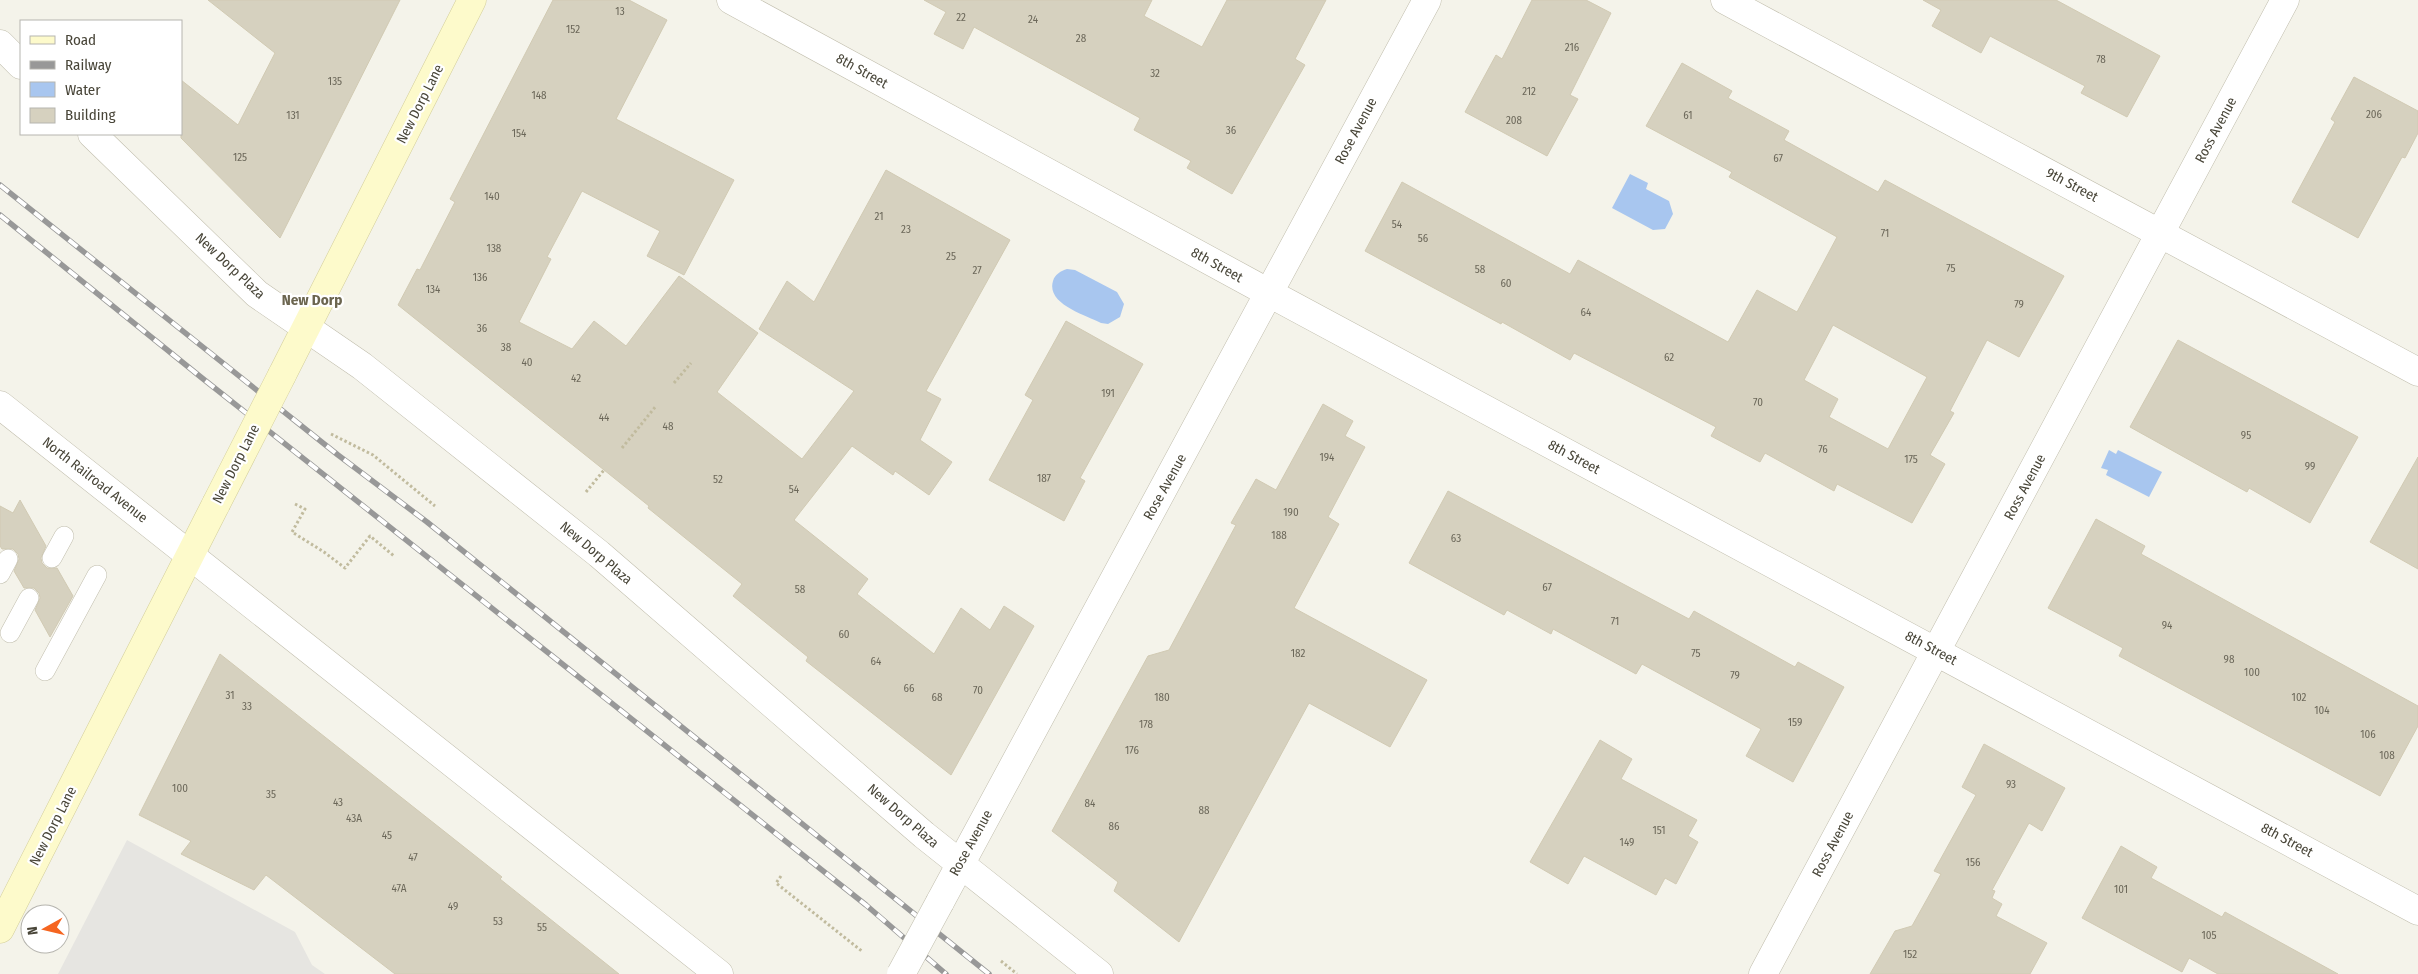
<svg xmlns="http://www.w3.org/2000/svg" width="2418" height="974" font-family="'Fira Sans Condensed',sans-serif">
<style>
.parking{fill:#e6e5e1}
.water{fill:#a8c6ef}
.building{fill:#d6d1bf;stroke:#d1cab3;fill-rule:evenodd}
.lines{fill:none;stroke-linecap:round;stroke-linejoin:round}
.lane-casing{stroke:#c0bdac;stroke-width:20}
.street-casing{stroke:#c0bdac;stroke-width:29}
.secondary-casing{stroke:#d3ce9a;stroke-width:29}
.path{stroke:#c1bb9e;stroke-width:3;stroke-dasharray:2.5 2.5;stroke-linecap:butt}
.lane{stroke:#fff;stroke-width:19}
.street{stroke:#fff;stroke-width:28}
.secondary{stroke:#fdfacb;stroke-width:28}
.rail-casing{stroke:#989898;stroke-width:5.5}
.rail{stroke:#fff;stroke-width:4;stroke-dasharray:11;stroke-linecap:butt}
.street-bridge-casing{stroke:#c0bdac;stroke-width:29;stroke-linecap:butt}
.secondary-bridge-casing{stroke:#d3ce9a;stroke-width:29;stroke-linecap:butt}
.street-bridge{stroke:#fff;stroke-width:28}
.secondary-bridge{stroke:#fdfacb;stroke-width:28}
.labels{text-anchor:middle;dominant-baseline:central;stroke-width:4.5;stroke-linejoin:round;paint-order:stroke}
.number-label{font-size:11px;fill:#6c685a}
.street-label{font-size:14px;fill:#484538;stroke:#fff}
.neighbourhood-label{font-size:15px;font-weight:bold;fill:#6b654f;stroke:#fff}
</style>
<rect width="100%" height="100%" fill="#f4f3ea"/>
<path class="parking" d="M 127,840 L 295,932 L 312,965 L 325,974 L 58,974 Z"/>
<path class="water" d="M 1630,174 L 1648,183 L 1646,189 L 1669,201 L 1673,214 L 1665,229 L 1653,230 L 1612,208 Z
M 1067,269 L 1075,270 L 1117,292 L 1124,304 L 1120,317 L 1108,324 L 1101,323 C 1085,315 1046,304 1053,281 C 1055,274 1061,271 1067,269 Z
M 2109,450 L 2116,454 L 2118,450 L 2162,472 L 2149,497 L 2106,475 L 2108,470 L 2101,468 Z"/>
<path class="building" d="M 208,0 L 400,0 L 280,238 L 181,138 L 181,80 L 238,125 L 275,53 Z
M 553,0 L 629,0 L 667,20 L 616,119 L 734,180 L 684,275 L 647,256 L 660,231 L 582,191 L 547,257 L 551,259 L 519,322 L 572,349 L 594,321 L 626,346 L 679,276 L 758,333 L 717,392 L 802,459 L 854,391 L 759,329 L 787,281 L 814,302 L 886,170 L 1010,240 L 926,391 L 941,399 L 920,440 L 952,462 L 929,495 L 895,471 L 893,475 L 852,446 L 794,520 L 868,579 L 857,594 L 934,654 L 961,608 L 990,630 L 1004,606 L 1034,626 L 951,775 L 806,661 L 808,657 L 733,596 L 742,584 L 648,508 L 649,506 L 398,305 L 417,269 L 420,270 L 437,237 L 455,202 L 450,199 Z
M 924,0 L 1152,0 L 1144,16 L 1202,47 L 1227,0 L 1326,0 L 1295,59 L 1305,65 L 1232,194 L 1187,168 L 1191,161 L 1134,130 L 1140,118 L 974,27 L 963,49 L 934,34 L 946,12 Z
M 1532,0 L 1586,0 L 1611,13 L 1570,95 L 1578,99 L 1547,156 L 1465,112 L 1496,55 L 1502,59 Z
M 1923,0 L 2056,0 L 2160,56 L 2127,117 L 2081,93 L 2085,86 L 1990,36 L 1981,53 L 1932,26 L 1941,10 Z
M 1682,63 L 1732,91 L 1728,98 L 1789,131 L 1784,140 L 1878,192 L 1885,180 L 2064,276 L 2019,357 L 1987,340 L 1950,411 L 1954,413 L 1930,455 L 1945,464 L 1912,523 L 1837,484 L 1834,491 L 1765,453 L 1760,462 L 1711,436 L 1716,427 L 1574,353 L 1570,360 L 1502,322 L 1501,324 L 1365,251 L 1402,182 L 1570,274 L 1578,260 L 1728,342 L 1757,290 L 1797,312 L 1837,237 L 1729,177 L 1732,172 L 1646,126 ZM 1833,325 L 1927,377 L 1888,449 L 1829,417 L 1838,399 L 1804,380 Z
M 2354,77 L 2418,111 L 2418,133 L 2405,158 L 2402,157 L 2358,238 L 2292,202 L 2335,122 L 2331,119 Z
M 1066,321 L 1143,364 L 1080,478 L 1085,481 L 1064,521 L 989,480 L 1033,400 L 1025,395 Z
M 2178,340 L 2358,437 L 2310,523 L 2249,488 L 2247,492 L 2130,427 Z
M 1323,404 L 1353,421 L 1345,436 L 1365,447 L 1328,517 L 1339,524 L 1294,608 L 1427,680 L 1390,747 L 1309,703 L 1179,942 L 1114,891 L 1118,882 L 1052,831 L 1148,656 L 1169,650 L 1236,525 L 1231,523 L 1256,479 L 1276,490 Z
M 2418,457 L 2418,569 L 2370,542 Z
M 1448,491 L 1689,619 L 1694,611 L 1795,667 L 1798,662 L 1844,687 L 1793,782 L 1746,756 L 1761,729 L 1642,664 L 1636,674 L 1553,629 L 1551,634 L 1507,610 L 1504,615 L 1409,563 Z
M 20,500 L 46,546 L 41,558 L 42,563 L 47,568 L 57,568 L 73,596 L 50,637 L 35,610 L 40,598 L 39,593 L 34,588 L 24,588 L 14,571 L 19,559 L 18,554 L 13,549 L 2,549 L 0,546 L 0,506 L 13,513 Z
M 2096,519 L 2145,546 L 2141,554 L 2418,706 L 2418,726 L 2380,796 L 2119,656 L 2123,648 L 2048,608 Z
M 220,654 L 502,877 L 500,879 L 619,974 L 395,974 L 266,875 L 254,890 L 181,854 L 191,841 L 139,815 Z
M 1600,740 L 1632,759 L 1621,779 L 1697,820 L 1688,836 L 1698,842 L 1676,884 L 1665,878 L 1656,895 L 1584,856 L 1568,884 L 1530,862 Z
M 1984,744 L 2065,788 L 2042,831 L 2029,823 L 1992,890 L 1995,891 L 1992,898 L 2002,904 L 1996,916 L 2047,943 L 2030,974 L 1870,974 L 1895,931 L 1912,926 L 1941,874 L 1934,871 L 1976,795 L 1962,787 Z
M 2121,846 L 2157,867 L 2151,878 L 2222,917 L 2225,912 L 2338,974 L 2218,974 L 2189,958 L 2182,972 L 2082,918 Z"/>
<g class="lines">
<defs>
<path id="lane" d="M 52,558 L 64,536
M 0,574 L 8,559
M 10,633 L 29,598
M 45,671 L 97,575"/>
<path id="street" d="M 731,0 L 1269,293 L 2418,911
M 1725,0 L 2418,372
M 0,44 L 21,65
M 92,134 L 257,294 L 362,366 L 599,554 L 924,835 L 1099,974
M 0,405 L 719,974
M 940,902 L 1427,0
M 1763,974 L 2285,0"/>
<path id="secondary" d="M 282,375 L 472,0
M 0,929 L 216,504"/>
</defs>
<use href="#lane" class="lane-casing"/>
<use href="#street" class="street-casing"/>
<use href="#secondary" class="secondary-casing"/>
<path class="path" d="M 674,383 L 691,363
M 331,434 L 373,455 L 435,506
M 622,448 L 656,406
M 586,492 L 604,470
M 295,504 L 305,509 L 292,532 L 324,552 L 345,568 L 370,536 L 394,556
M 781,876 L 776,883 L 863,952
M 1001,961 L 1017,974"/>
<use href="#lane" class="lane"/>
<use href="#street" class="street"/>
<use href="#secondary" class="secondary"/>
<defs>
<path id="rail" d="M 0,185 L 338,455 L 427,522 L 989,974
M 0,215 L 202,378 L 866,905 L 946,974"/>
</defs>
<use href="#rail" class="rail-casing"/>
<use href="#rail" class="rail"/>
<defs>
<path id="street-bridge" d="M 901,974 L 940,902"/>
<path id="secondary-bridge" d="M 216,504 L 282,375"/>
</defs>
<use href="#street-bridge" class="street-bridge-casing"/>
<use href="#secondary-bridge" class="secondary-bridge-casing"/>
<use href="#street-bridge" class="street-bridge"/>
<use href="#secondary-bridge" class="secondary-bridge"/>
</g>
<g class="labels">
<g class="number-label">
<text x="620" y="11">13</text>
<text x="961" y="17">22</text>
<text x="1033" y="19">24</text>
<text x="573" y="29">152</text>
<text x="1081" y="38">28</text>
<text x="1572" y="47">216</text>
<text x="2101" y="59">78</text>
<text x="1155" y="73">32</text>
<text x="335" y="81">135</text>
<text x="1529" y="91">212</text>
<text x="539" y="95">148</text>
<text x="2374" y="114">206</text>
<text x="293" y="115">131</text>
<text x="1688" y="115">61</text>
<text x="1514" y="120">208</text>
<text x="1231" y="130">36</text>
<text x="519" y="133">154</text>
<text x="240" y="157">125</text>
<text x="1778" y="158">67</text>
<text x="492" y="196">140</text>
<text x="879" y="216">21</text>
<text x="1397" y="224">54</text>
<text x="906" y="229">23</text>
<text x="1885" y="233">71</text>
<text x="1423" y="238">56</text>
<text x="494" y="248">138</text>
<text x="951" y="256">25</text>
<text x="1951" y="268">75</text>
<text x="1480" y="269">58</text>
<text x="977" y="270">27</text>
<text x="480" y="277">136</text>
<text x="1506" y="283">60</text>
<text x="433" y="289">134</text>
<text x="2019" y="304">79</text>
<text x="1586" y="312">64</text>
<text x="482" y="328">36</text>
<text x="506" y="347">38</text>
<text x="1669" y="357">62</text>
<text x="527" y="362">40</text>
<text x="576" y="378">42</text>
<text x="1108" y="393">191</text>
<text x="1758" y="402">70</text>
<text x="604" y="417">44</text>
<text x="668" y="426">48</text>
<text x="2246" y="435">95</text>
<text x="1823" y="449">76</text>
<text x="1327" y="457">194</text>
<text x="1911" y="459">175</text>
<text x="2310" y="466">99</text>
<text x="1044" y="478">187</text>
<text x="718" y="479">52</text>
<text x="794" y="489">54</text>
<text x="1291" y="512">190</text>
<text x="1279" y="535">188</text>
<text x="1456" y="538">63</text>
<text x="1547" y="587">67</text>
<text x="800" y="589">58</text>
<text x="1615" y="621">71</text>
<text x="2167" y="625">94</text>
<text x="844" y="634">60</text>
<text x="1298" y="653">182</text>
<text x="1696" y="653">75</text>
<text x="2229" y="659">98</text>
<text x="876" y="661">64</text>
<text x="2252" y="672">100</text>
<text x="1735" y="675">79</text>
<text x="909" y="688">66</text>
<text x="978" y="690">70</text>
<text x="230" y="695">31</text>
<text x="937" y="697">68</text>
<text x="1162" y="697">180</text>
<text x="2299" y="697">102</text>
<text x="247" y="706">33</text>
<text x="2322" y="710">104</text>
<text x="1795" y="722">159</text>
<text x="1146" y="724">178</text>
<text x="2368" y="734">106</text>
<text x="1132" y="750">176</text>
<text x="2387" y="755">108</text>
<text x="2011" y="784">93</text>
<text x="180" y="788">100</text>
<text x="271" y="794">35</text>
<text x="338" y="802">43</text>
<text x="1090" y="803">84</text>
<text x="1204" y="810">88</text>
<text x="354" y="818">43A</text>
<text x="1114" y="826">86</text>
<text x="1659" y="830">151</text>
<text x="387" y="835">45</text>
<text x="1627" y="842">149</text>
<text x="413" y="857">47</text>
<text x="1973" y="862">156</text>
<text x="399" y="888">47A</text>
<text x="2121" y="889">101</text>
<text x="453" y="906">49</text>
<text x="498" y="921">53</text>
<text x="542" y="927">55</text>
<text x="2209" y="935">105</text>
<text x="1910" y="954">152</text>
</g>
<g class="street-label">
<text transform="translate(862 71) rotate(29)">8th Street</text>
<text transform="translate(420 104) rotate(-63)">New Dorp Lane</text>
<text transform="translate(2216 130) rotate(-62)">Ross Avenue</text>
<text transform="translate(1356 131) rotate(-62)">Rose Avenue</text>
<text transform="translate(2072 185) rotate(28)">9th Street</text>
<text transform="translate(1217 265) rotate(29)">8th Street</text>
<text transform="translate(230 266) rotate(43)">New Dorp Plaza</text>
<text transform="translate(1574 457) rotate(28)">8th Street</text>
<text transform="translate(236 464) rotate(-63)">New Dorp Lane</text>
<text transform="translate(95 480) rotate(38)">North Railroad Avenue</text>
<text transform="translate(1165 487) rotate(-61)">Rose Avenue</text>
<text transform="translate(2025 487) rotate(-62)">Ross Avenue</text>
<text transform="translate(596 553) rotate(40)">New Dorp Plaza</text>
<text transform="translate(1931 648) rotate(28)">8th Street</text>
<text transform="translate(903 816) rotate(41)">New Dorp Plaza</text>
<text transform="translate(53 826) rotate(-63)">New Dorp Lane</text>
<text transform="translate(2287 840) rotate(28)">8th Street</text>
<text transform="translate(971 843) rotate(-61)">Rose Avenue</text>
<text transform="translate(1833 844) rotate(-62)">Ross Avenue</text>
</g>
<g class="neighbourhood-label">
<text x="312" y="300">New Dorp</text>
</g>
</g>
<rect x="20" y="20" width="162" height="115" fill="#ffffff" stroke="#b6b5af"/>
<rect x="30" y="36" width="25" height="8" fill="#fdfacb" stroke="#b6b5af"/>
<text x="65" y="45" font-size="15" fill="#484538">Road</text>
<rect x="30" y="61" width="25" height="8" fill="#989898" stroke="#b6b5af"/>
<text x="65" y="70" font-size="15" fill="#484538">Railway</text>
<rect x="30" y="82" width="25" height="15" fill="#a8c6ef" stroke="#b6b5af"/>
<text x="65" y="95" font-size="15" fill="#484538">Water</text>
<rect x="30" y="108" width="25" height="15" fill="#d6d1bf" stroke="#b6b5af"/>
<text x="65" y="120" font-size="15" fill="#484538">Building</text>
<g transform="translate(45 929) rotate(262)"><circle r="24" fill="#ffffff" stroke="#b6b5af"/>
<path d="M0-4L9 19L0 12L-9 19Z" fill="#f56520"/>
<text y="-8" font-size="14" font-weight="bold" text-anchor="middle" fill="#484538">N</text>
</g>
</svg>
